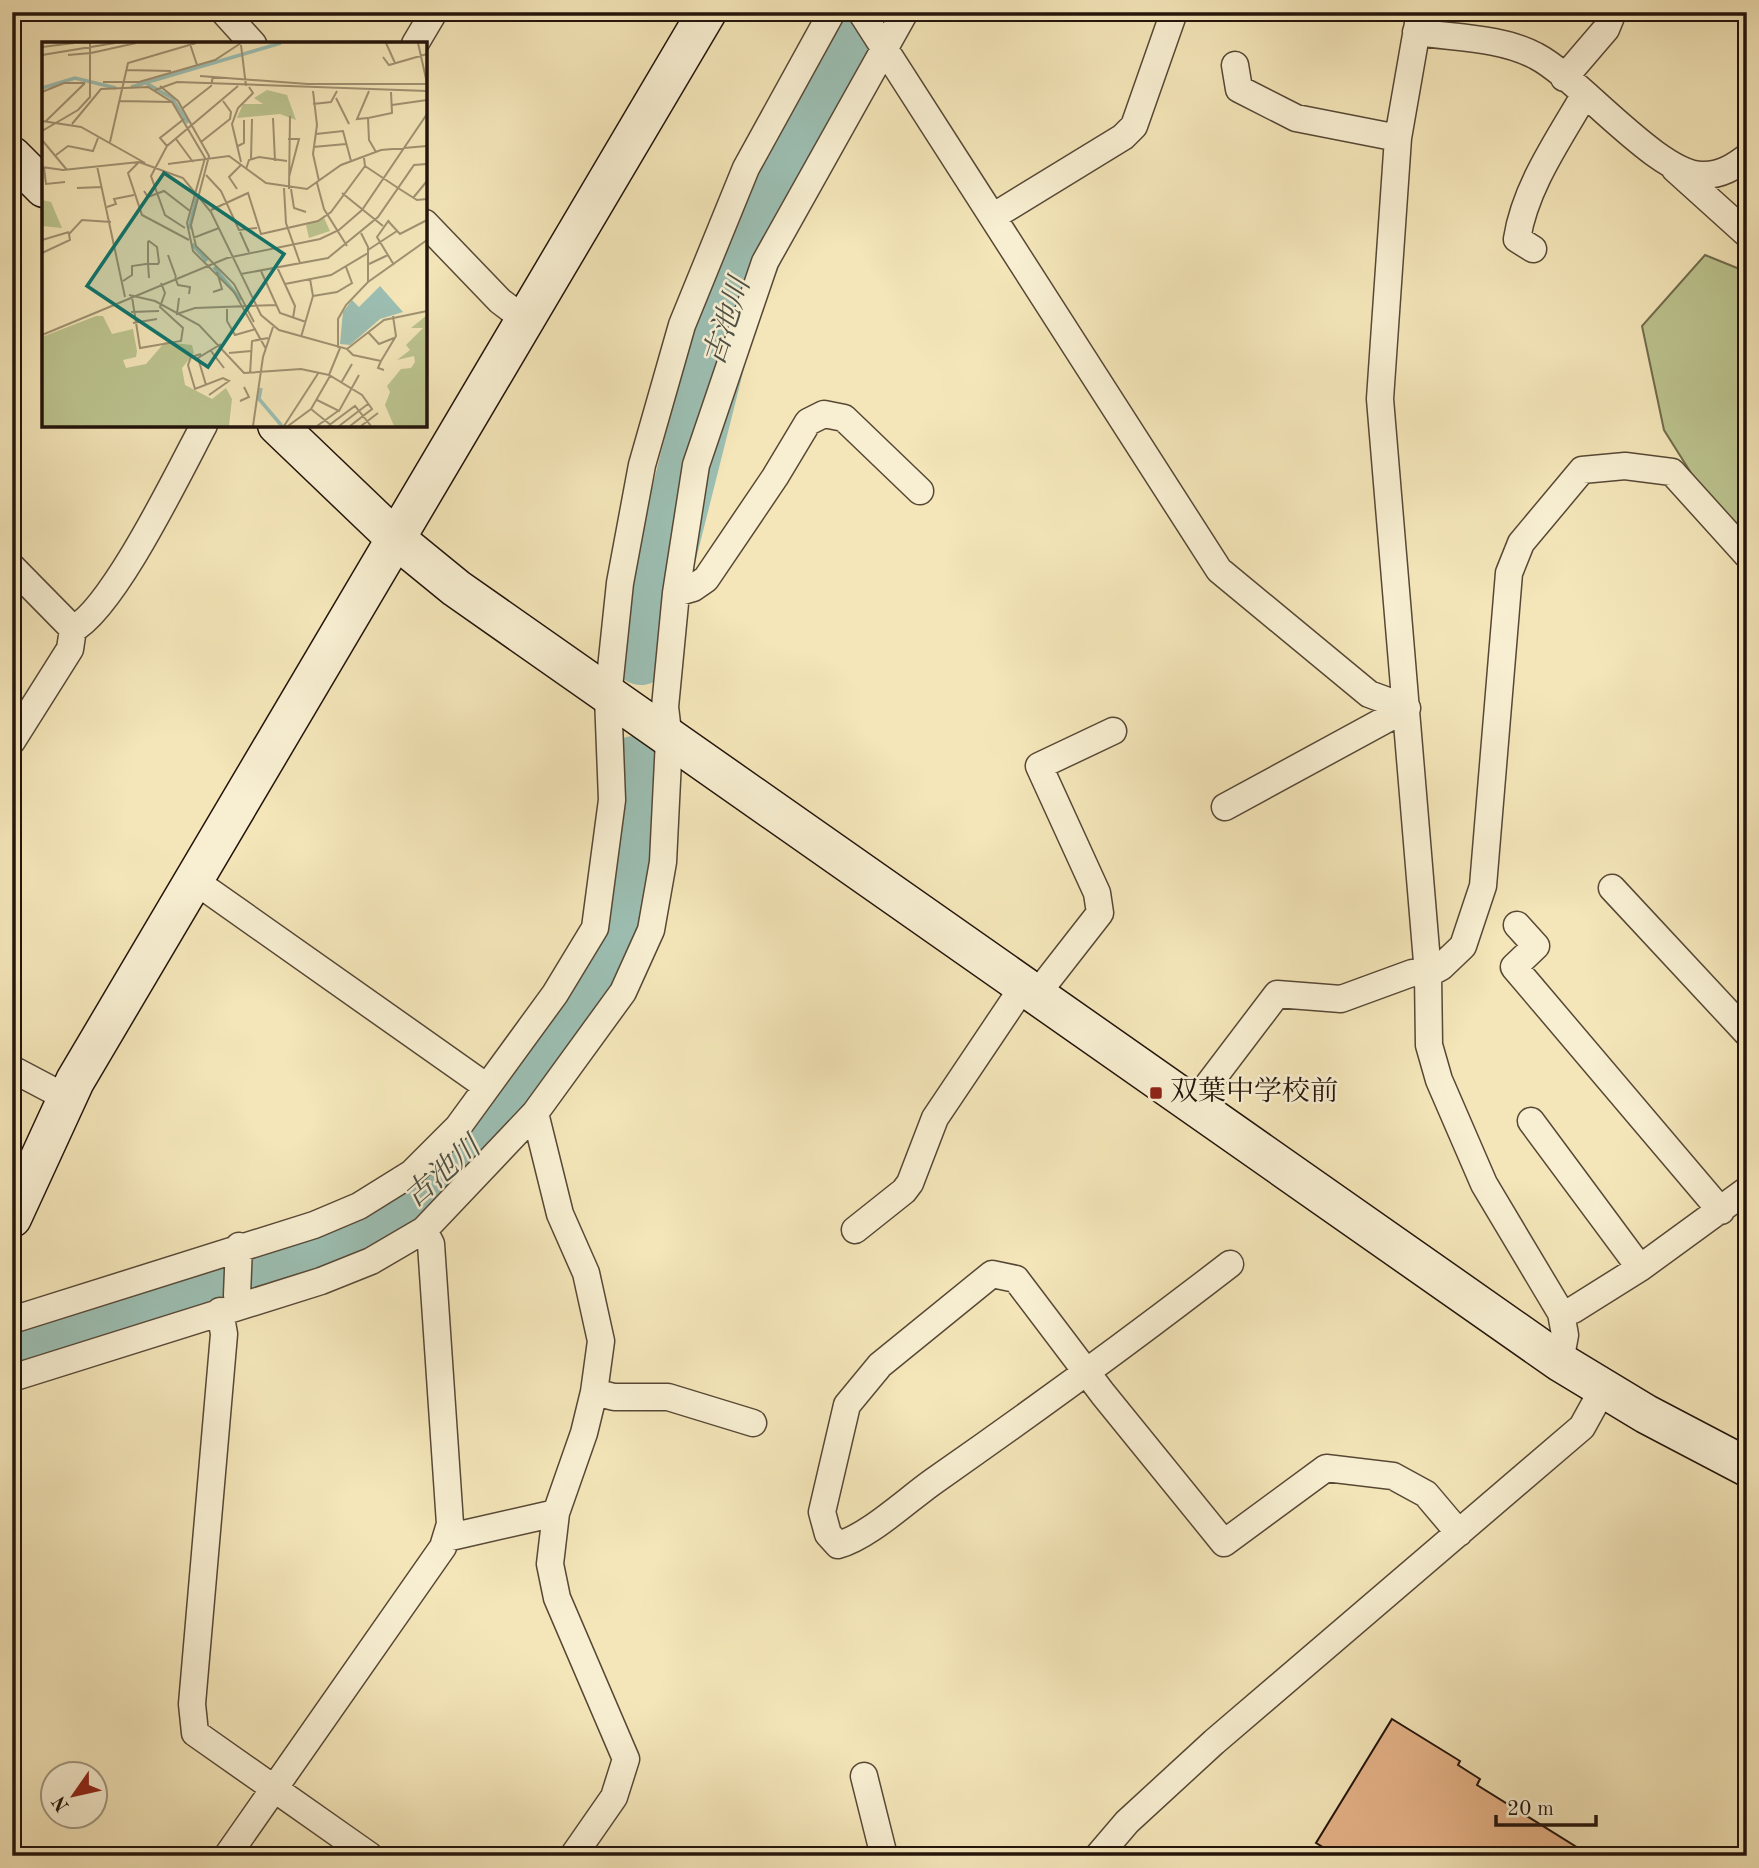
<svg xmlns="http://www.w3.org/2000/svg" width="1759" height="1868" font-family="'Old Standard TT','Noto Serif JP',serif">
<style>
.green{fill:#bcc48f;stroke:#706c4d;stroke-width:2}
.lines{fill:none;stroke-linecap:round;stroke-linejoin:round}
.river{stroke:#9cbfb3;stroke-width:60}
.building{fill:#e5b388;stroke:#23140b;stroke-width:2}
.street-casing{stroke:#574836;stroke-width:29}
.secondary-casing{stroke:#23140b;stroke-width:41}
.street{stroke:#f8efd2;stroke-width:26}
.secondary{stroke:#f8efd2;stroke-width:38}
.poi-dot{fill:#8f2418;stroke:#f8efd2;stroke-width:2.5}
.labels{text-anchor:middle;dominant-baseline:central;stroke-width:5;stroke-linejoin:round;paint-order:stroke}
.poi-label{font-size:28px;fill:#23140b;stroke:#f8efd2;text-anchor:start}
.water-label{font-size:30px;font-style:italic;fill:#4d5046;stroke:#f8efd2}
.inset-river{fill:none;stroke:#9cbfb3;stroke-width:3.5}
.inset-road{fill:none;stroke:#a09273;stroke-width:2}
.view{fill:#0f766e;fill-opacity:0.15;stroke:#0f766e;stroke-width:3.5}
.inset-edge{fill:none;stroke:#23140b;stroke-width:3.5}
</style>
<rect width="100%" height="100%" fill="#f4e6b9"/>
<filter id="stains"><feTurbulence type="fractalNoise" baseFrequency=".00286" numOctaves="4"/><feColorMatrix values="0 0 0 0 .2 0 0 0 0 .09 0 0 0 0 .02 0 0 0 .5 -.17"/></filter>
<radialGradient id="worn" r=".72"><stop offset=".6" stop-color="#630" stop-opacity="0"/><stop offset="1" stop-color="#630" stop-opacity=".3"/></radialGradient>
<path class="green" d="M 1705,255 L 1747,272 L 1747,562 L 1664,430 L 1642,326 Z"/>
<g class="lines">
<path class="river" d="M 641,655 L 725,321 L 775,197 L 815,116 L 875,12
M 12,1347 L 359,1237 L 423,1198 L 505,1117 L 590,1000 L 634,867 L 634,766"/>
</g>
<path class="building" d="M 1392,1719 L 1460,1761 L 1458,1765 L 1480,1779 L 1477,1785 L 1591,1856 L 1338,1856 L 1316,1843 Z"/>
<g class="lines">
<defs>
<path id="street" d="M 224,12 L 253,44
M 861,12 L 1219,570 L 1369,694 L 1407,708
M 1420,12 L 1398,138 L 1380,399 L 1428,974 L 1429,1045 L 1439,1080 L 1484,1184 L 1561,1313 L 1565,1335 L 1560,1362
M 1416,32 C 1454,38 1501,37 1536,56 C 1579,78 1659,177 1704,175 C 1721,175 1734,167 1747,157
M 415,44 L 434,12
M 1235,65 L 1239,89 L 1296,118 L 1398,138
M 1564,78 L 1606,29 L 1613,12
M 1675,169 L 1747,234
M 994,216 L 1123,137 L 1134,126 L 1174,12
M 425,223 L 500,301 L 524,319
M 1533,249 L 1517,239 C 1525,187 1559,139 1585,94
M 12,567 L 73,629 L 70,649 L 12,741
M 676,593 L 693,588 L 706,579 L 775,477 L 808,422 L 824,414 L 844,418 L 920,491
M 73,629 C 113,609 180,470 204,425
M 1225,807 L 1407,708
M 195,881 L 487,1087
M 1612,888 L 1747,1033
M 1517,925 L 1536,946 L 1514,967 L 1721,1211
M 1036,995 L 1100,913 L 1097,893 L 1039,766 L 1113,731
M 12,1069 L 67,1098
M 1192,1106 L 1277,994 L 1341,999 L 1412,973 L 1428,974 L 1441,967 L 1463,946 L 1483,886 L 1509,573 L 1521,543 L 1582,470 L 1625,466 L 1672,472 L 1747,555
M 535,1113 L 560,1214 L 586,1273 L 601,1341 L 594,1392 L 584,1433 L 556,1513 L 550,1564 L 557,1598 L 626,1759 L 614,1797 L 573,1856
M 1531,1121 L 1640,1268
M 855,1230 L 904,1191 L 910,1183 L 935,1118 L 1023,987
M 239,1246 L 237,1295 L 241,1305
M 1230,1264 C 1133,1339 1034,1411 934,1481 C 907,1500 868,1537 838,1545 L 828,1534 L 822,1512 L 847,1405 L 880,1365 L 992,1274 L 1016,1279 L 1103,1394 L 1224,1543 L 1326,1468 L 1393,1476 L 1426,1494 L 1459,1533
M 220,1311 L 224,1334 L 192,1704 L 195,1733 L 370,1856
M 1561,1313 L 1573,1310 L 1640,1268 L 1747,1190
M 12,1320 L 314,1225 L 359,1206 L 412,1173 L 458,1127 L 555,994 L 595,928 L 612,800 L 608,697 L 620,583 L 642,465 L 682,325 L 746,168 L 832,12
M 12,1378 L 321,1281 L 371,1261 L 424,1230 L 535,1113 L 623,992 L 651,930 L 663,862 L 669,740 L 665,707 L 676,593 L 696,465 L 765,262 L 905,12
M 594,1392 L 614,1397 L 668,1397 L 753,1423
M 446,1538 L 556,1513
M 864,1776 L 884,1856
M 227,1856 L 443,1547 L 450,1524 L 431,1244 L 424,1230
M 1098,1856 L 1127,1822 L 1214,1742 L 1582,1427 L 1603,1389"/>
<path id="secondary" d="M 12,156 L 44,188
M 277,425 L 396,539 L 456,588 L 1560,1362 L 1646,1414 L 1747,1467
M 12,1218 L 75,1081 L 707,12"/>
</defs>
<use href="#street" class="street-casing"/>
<use href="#secondary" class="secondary-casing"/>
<use href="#street" class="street"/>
<use href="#secondary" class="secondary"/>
</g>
<rect class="poi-dot" x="1149" y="1086" width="14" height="14" rx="3.5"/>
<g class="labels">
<g class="poi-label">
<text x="1170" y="1093">双葉中学校前</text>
</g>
<g class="water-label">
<text transform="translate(728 322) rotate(-72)">古池川</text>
<text transform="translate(443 1173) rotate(-41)">古池川</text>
</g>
</g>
<g transform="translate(42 42)">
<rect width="385" height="385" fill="#f4e6b9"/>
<path d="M 225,48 L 245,53 L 254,78 L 238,72 L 195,76 L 201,62 L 221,62 L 212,56 ZM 0,158 L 9,160 L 20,186 L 0,184 ZM 282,176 L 288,189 L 267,196 L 264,183 ZM 385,273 L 385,384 L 352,384 L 343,363 L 348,350 L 345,344 L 359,327 L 369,326 L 373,320 L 372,314 L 355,318 L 368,308 L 364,303 L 381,286 L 369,286 ZM 54,274 L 61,274 L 70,292 L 91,287 L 95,309 L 94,315 L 81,318 L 84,326 L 104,322 L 123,300 L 150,303 L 152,311 L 140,326 L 143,343 L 170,357 L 184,346 L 190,357 L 187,384 L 0,384 L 0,295 Z" fill="#bcc48f"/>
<path d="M 338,244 L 361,270 L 338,277 L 308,303 L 298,302 L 301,270 L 310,258 L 317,265 Z" fill="#9cbfb3"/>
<path class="inset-river" d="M 104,41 L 130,56 L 146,81M 89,45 L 239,1M 0,46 L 33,36 L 74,46M 147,187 L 155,155M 150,202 L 165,219M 172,225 L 199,258M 219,346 L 217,357 L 240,384"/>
<path class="inset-road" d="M 344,1 L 353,21M 376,1 L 385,41M 148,2 L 155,23M 199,3 L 204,44M 0,5 L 32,1M 49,11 L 94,1M 0,13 L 73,1M 26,13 L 49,11M 341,15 L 347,23 L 385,12M 85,28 L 129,29M 158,34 L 266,42 L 385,42M 61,40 L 97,40 L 173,18 L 199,1M 118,44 L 136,59 L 167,114 L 149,183 L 154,204 L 192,242 L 212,280M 113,48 L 135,40 L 385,49M 271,49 L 275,83 L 271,112 L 277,139M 0,50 L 22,41 L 43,41M 294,56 L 307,82M 78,59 L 130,60M 271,62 L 289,60 L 295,49M 350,63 L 385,58M 141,66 L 169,44 L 171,34M 231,76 L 233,119M 326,76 L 315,77 L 327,49M 0,79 L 39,85 L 103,121M 4,79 L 43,41M 30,82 L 59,47 L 106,45 L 130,60 L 163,116 L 145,181 L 151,209 L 192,250 L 224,307M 0,89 L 36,68 L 48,55 L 48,1M 274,92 L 301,89 L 309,119M 134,97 L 151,120M 246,97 L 257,97 L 247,135M 0,98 L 25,128M 68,100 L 86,21 L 154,1M 159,100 L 188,77 L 189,70 L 181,59M 125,104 L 118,96 L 142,77M 196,104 L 202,101 L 202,78M 271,105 L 304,102M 334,110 L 327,98 L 326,76 L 350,71 L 349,50M 14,113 L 26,104 L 51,109 L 56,96M 322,116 L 323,124 L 356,146 L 375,158 L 385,157M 209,117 L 210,77M 97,120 L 86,131 L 100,173 L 147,198M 199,120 L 190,82 L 196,66 L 211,51 L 207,45M 126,122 L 187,114 L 224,141 L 265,147 L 299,123 L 339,108 L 385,104M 55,124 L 83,255M 0,125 L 21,128 L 97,120 L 141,136 L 169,170 L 219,273 L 237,288 L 305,307 L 342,278 L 385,269M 2,126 L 4,142 L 23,140M 204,127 L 207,118 L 217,115 L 245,119M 164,133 L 179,149 L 197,188 L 215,186M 275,141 L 282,167 L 305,204M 35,146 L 60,145M 242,146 L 244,181 L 258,221M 195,147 L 187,135 L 199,123M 247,147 L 248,74M 249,147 L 252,166 L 264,170M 102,149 L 106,155 L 122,149 L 148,169M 300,151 L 341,184M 371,156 L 385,139M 65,165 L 74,162 L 72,157 L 92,153M 169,168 L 206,151 L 219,192 L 276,179 L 289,170 L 323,124M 347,178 L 335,195 L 352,223M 346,179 L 358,192 L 385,178M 143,186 L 123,173 L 109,134 L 125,104 L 196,44M 198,190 L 207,210M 319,191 L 326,205 L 326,240M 151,196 L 177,186M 0,198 L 27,190M 326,208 L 355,189M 0,211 L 28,198 L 27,192 L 40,178 L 69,180M 126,213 L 134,235M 327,222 L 346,213M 235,225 L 253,264 L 251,276M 219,229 L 238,271 L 264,280M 199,232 L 286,216 L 336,175 L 372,123 L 385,122M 133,235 L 136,243 L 148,245 L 147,252M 81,239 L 90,233 L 90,224 L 104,222 L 116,222 L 117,220 L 115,205 L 107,199 L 106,200 L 106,222 L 107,236M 243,242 L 289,233 L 326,211M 171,250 L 180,247 L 175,230M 87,253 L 113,259 L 157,283 L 202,331 L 259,327 L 287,333 L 320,353 L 330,367 L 308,384M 271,254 L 295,250 L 310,241 L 304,225M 90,255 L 98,306 L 139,299 L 141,286 L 118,265 L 123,251 L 119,241M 137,256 L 135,272 L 153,266 L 234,263M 185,267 L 185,279 L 193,293 L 214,287M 89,270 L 117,269M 91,281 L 115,277M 326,290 L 337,302 L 352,296M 0,293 L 185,216 L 278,197 L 297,188 L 320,168 L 385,72M 259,295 L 271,254 L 268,237M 296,306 L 296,277 L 304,263 L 326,240 L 385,198M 305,307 L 311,313 L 339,319 L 336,326 L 342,328M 169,309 L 182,326M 187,311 L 209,309M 159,312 L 149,315 L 146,323 L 153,347 L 181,336 L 187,339 L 167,353M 339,319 L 354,294 L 351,274M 208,332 L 210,299 L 226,296M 287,333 L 298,306M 299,341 L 310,322M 164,343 L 156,316 L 179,302M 275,358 L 297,369 L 317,333M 198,359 L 207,355 L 202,345M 269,367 L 290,384M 211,384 L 221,315 L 231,285M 242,384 L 277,330M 246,384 L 269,367 L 288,334M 275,384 L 296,369M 286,384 L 313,364 L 329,384M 297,384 L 326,362M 319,384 L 336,371"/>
<path class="view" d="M 122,131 L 242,212 L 166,325 L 45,244 Z"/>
<rect width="385" height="385" class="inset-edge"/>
</g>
<rect width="1759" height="1868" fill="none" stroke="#f4e6b9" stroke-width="42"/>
<rect x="14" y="14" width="1731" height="1840" fill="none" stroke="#23140b" stroke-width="3.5"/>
<rect x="21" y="21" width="1717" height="1826" fill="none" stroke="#23140b" stroke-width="2"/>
<g transform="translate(74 1795) rotate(236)"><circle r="33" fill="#f8efd2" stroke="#a39782" stroke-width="2"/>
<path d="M0-5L12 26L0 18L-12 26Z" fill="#8f2418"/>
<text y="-10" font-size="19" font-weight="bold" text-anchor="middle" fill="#23140b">N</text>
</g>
<path d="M1496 1815v10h100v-10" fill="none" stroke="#23140b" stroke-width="3.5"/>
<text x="1507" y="1815" font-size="21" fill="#23140b" stroke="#f8efd2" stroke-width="5" paint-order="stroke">20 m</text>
<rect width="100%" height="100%" filter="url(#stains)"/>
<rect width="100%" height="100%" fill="url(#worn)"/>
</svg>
